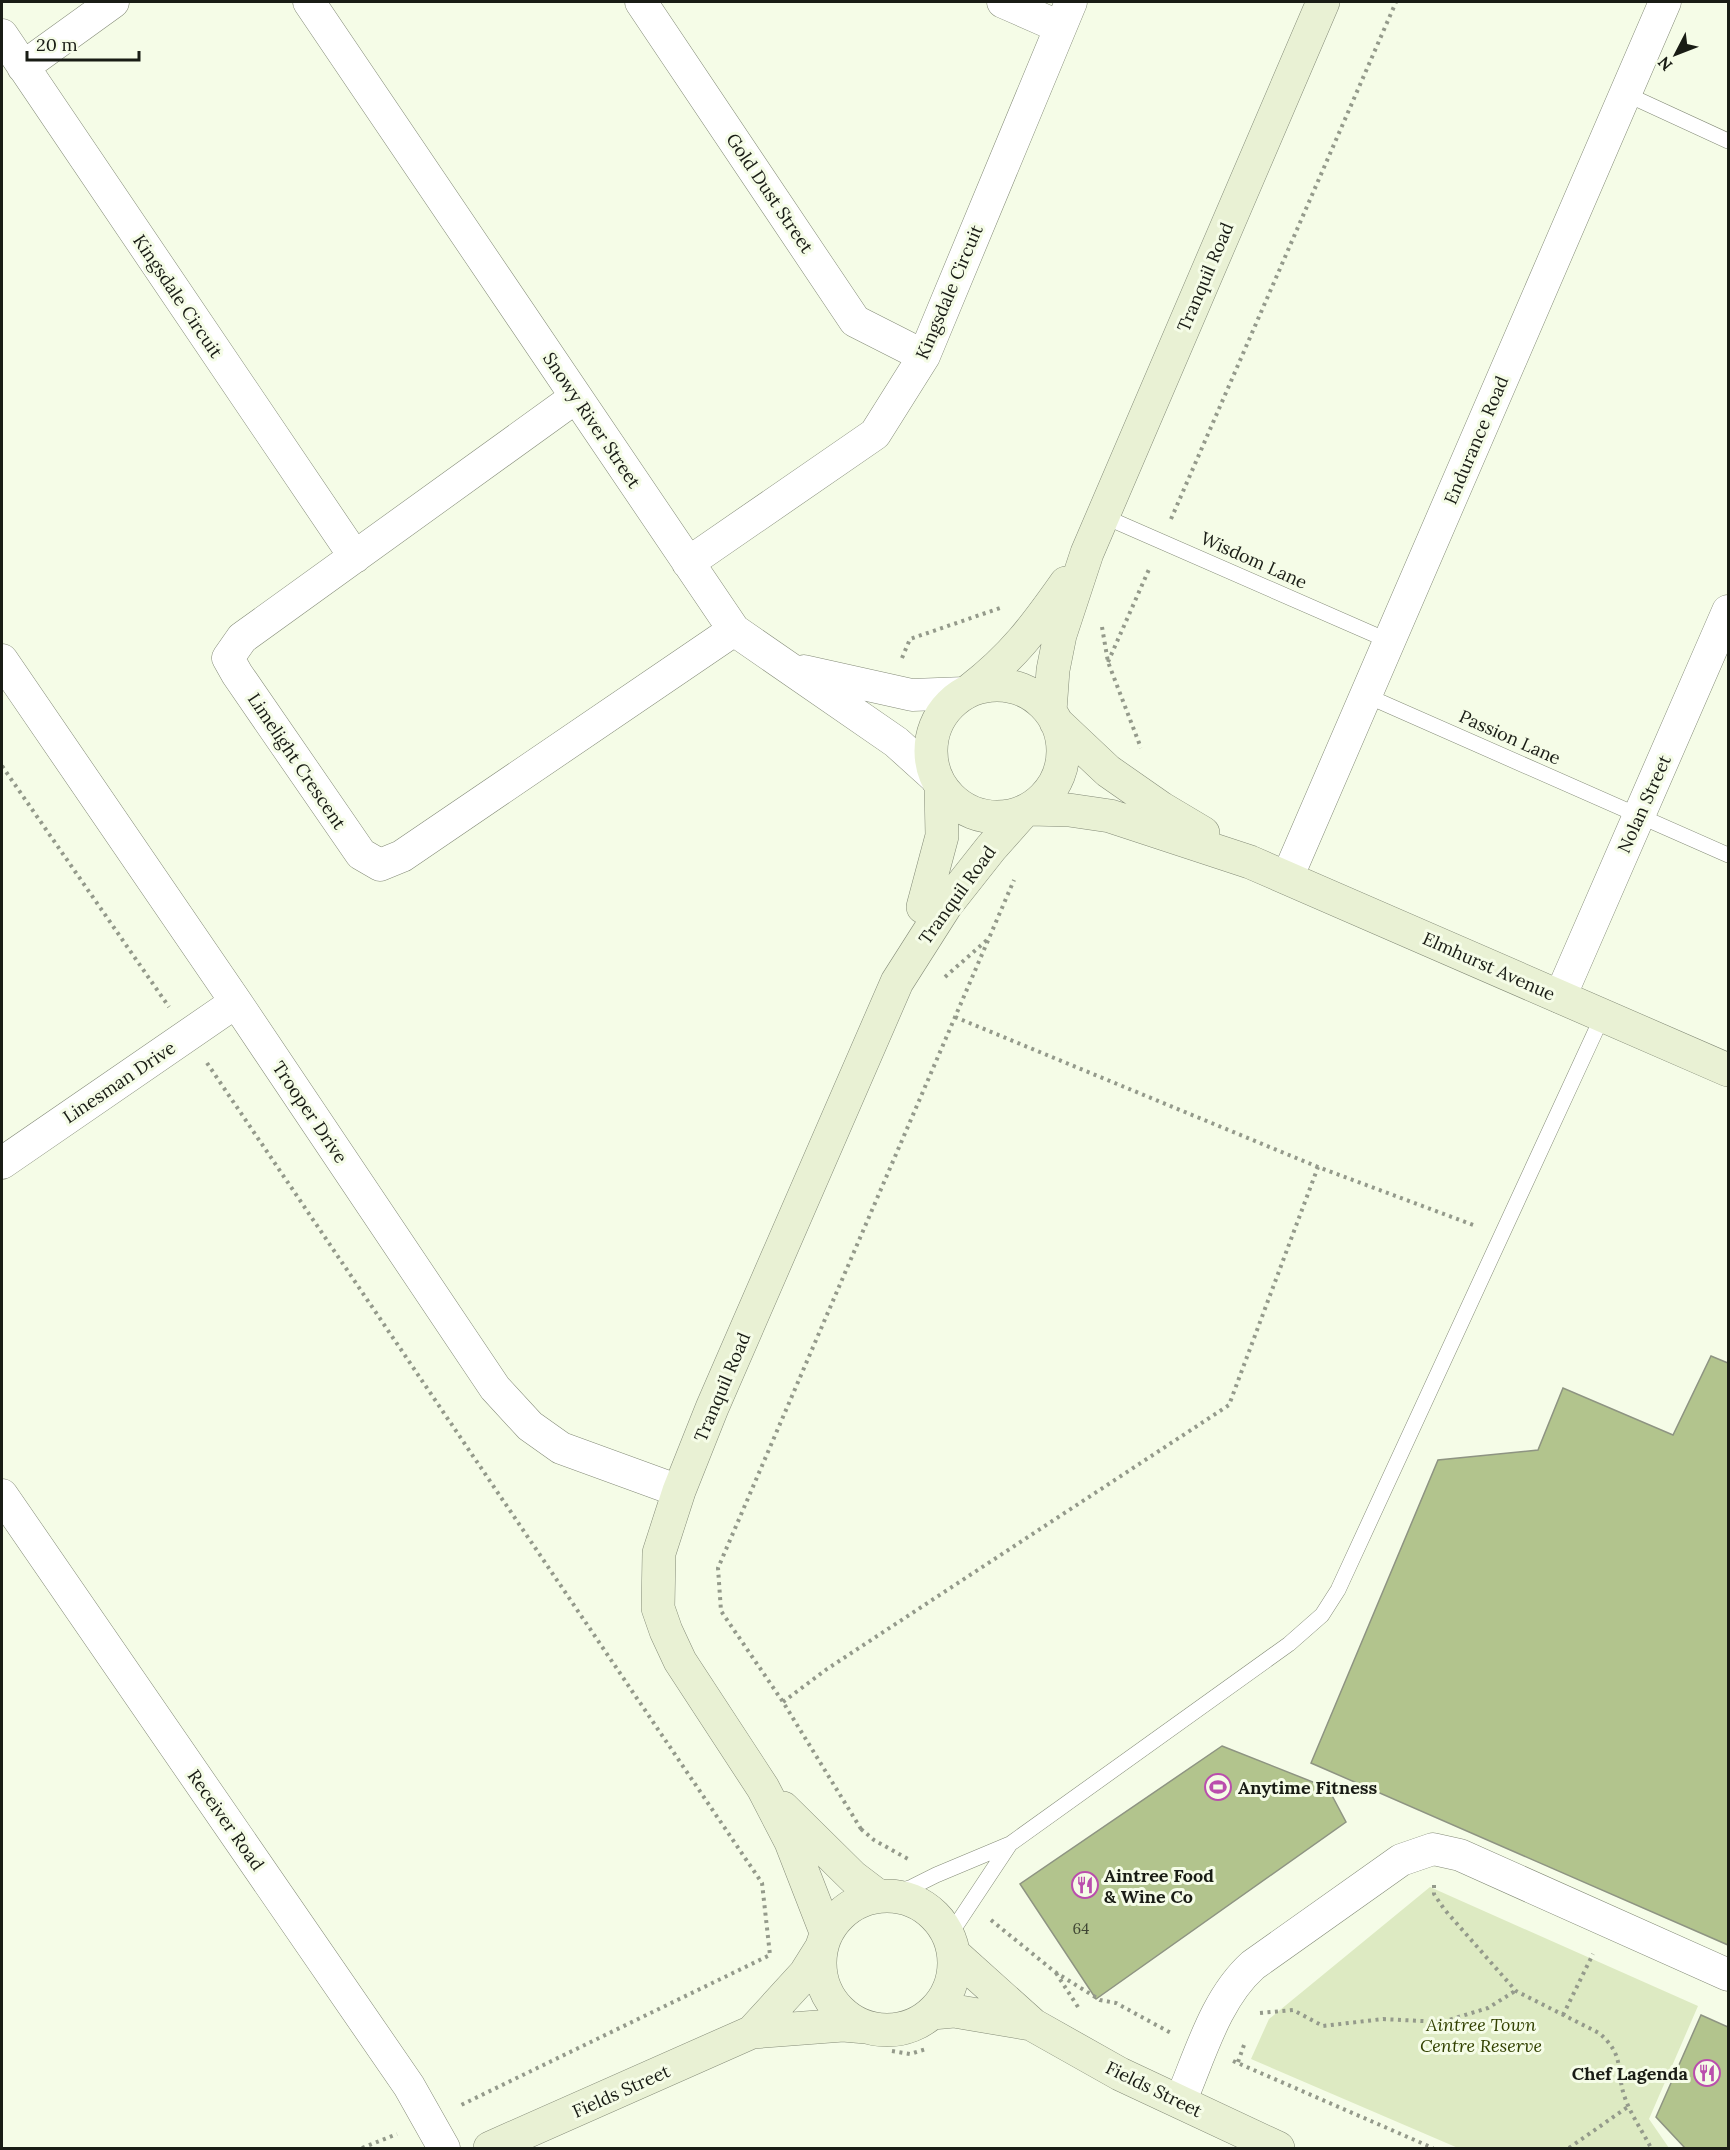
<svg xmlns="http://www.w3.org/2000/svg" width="1730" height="2150" font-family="Lora,serif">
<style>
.green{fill:#ddeac2}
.building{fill:#b2c48d;stroke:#8e9482;stroke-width:1.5}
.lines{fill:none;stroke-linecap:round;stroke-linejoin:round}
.lane-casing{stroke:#848b78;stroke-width:16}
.street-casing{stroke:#848b78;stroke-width:33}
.secondary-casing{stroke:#848b78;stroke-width:34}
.path{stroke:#949a8b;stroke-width:4;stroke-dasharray:3 4.5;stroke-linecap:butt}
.lane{stroke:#fff;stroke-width:15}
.street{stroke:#fff;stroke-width:32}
.secondary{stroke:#e9f1d4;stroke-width:33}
.labels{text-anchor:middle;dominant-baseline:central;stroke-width:6;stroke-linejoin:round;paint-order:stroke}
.number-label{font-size:15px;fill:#3f4633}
.street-label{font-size:18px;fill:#191c15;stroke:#f5fce7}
.poi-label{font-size:18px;font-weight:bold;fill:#191c15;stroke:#f5fce7;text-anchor:start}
.park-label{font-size:18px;font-style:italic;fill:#324100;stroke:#f5fce7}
</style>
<rect width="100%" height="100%" fill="#f5fce7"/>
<path class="green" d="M 1430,1887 L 1698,2006 L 1649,2119 L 1669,2148 L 1458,2148 L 1251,2059 L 1269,2019 Z"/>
<path class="building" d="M 1711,1356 L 1728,1363 L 1728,1945 L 1311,1763 L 1438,1460 L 1538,1450 L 1563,1388 L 1673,1435 Z
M 1222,1746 L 1328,1788 L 1346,1822 L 1096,1999 L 1020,1884 Z
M 1701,2015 L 1728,2027 L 1728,2148 L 1685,2148 L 1656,2117 Z"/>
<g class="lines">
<defs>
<path id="lane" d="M 1626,94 L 1728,141
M 1103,516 L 1389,641
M 1365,695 L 1728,855
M 889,1895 L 912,1887 L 936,1875 L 1010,1844 L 1289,1644 L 1322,1615 L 1338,1590 L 1603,1015
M 949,1936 L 1010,1844"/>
<path id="street" d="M 309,2 L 734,630 L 896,742 L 937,779
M 641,2 L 855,321 L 924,356
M 1003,2 L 1060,27
M 2,35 L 355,557
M 23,67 L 113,2
M 576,397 L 242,638 L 228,658 L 237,674 L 361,854 L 380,865 L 402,856 L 734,630
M 688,563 L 875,434 L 924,356 L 1071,2
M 2,660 L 236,1002 L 495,1388 L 530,1426 L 561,1448 L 679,1491
M 804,671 L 912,695 L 965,693
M 1287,878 L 1665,2
M 1560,997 L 1728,611
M 2,1163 L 236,1002
M 2,1495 L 409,2086 L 444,2148
M 1180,2102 C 1200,2056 1215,1999 1253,1965 L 1401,1860 L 1433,1849 L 1460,1855 L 1728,1975"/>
<path id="secondary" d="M931 751a66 66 0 1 1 132 0a66 66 0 1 1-132 0Z
M 970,690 C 1013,657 1035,627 1066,583
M 1050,711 L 1053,670 L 1060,635 L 1087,553 L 1323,2
M 1056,722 L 1108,771 L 1161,808 L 1203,833
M 1030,809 L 1069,810 L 1110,816 L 1250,862 L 1728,1070
M 923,907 L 942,836 L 941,786
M 783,1808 L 853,1877 L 878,1896
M820 1963a67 67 0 1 1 134 0a67 67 0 1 1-134 0Z
M 826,1932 L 791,1842 L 763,1788 L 680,1661 L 666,1631 L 658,1608 L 659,1553 L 679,1491 L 712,1408 L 897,982 L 946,905 L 991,848 L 1023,812
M 954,1954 L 1033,2025 L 1120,2074 L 1278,2148
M 932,2013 L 954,2011 L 1031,2024
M 752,2032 L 805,1974 L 820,1950
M 490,2148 L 752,2032 L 843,2025 L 866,2027"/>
</defs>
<use href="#lane" class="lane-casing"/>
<use href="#street" class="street-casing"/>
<use href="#secondary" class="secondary-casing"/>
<path class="path" d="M 1171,519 L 1396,2
M 1102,627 L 1108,662 L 1141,748
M 902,658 L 910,639 L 1003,607
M 1108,662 L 1150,567
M 2,766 L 169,1007
M 945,977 L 987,940
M 955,1017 L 1318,1167
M 207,1063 L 762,1883 L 770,1955 L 459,2106
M 783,1702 L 827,1669 L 1229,1405 L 1318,1167 L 1476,1226
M 861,1829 L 783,1702 L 721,1611 L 718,1568 L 1014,880
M 861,1829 L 874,1840 L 908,1859
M 1434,1885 L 1434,1894 L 1444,1909 L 1516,1991 L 1599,2033 C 1626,2056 1615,2070 1625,2098 C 1631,2115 1643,2132 1651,2148
M 991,1920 L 1055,1972 L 1100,2000 L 1116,2003 L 1171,2033
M 1056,1973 L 1078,2007
M 1260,2013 L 1293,2010 L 1323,2026 L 1383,2019 L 1442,2022 L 1488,2008 L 1515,1991
M 1563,2015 L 1593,1954
M 892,2051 L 910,2054 L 926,2049
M 1233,2061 L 1433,2148
M 1238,2062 L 1244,2045
M 362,2148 L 397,2134
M 1569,2148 L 1629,2106"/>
<use href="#lane" class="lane"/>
<use href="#street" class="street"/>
<use href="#secondary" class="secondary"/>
</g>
<defs>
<symbol id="stadium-ring" viewBox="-11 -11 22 22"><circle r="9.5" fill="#f5fce7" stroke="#ba4ead" stroke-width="1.5"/><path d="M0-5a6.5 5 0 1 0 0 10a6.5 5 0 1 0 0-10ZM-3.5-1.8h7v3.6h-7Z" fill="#ba4ead"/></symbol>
<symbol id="restaurant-ring" viewBox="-11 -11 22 22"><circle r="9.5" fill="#f5fce7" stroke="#ba4ead" stroke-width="1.5"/><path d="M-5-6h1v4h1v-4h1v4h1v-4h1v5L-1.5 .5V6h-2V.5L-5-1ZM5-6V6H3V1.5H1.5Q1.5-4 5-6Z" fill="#ba4ead"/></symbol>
</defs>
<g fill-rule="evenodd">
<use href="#stadium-ring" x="1203" y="1772" width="30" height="30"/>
<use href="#restaurant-ring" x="1070" y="1870" width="30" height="30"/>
<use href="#restaurant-ring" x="1692" y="2058" width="30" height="30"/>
</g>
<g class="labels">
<g class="number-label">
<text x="1081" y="1928">64</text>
</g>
<g class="street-label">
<text transform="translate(770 193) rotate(56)">Gold Dust Street</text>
<text transform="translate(1205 277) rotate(-67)">Tranquil Road</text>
<text transform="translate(949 292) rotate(-67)">Kingsdale Circuit</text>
<text transform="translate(178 296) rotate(56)">Kingsdale Circuit</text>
<text transform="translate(592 420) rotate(56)">Snowy River Street</text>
<text transform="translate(1476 440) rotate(-67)">Endurance Road</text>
<text transform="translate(1254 560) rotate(24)">Wisdom Lane</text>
<text transform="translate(1510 737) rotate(24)">Passion Lane</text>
<text transform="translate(297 761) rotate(56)">Limelight Crescent</text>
<text transform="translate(1644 804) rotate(-66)">Nolan Street</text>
<text transform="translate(957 895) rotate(-54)">Tranquil Road</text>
<text transform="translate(1489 966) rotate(24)">Elmhurst Avenue</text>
<text transform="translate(119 1082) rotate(-34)">Linesman Drive</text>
<text transform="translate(310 1112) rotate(56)">Trooper Drive</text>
<text transform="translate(722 1387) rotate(-67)">Tranquil Road</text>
<text transform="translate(226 1820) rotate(55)">Receiver Road</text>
<text transform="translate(1154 2089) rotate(26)">Fields Street</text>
<text transform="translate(621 2091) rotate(-24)">Fields Street</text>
</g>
<g class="poi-label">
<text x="1238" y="1787">Anytime Fitness</text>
<text x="1104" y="1875">Aintree Food<tspan x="1104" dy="21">&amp; Wine Co</tspan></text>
<text x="1688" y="2073" text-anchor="end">Chef Lagenda</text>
</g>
<g class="park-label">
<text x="1481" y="2024">Aintree Town<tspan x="1481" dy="21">Centre Reserve</tspan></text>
</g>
</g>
<rect width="1730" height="2150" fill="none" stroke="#191c15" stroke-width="6"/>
<g transform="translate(1676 54) rotate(228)" stroke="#f5fce7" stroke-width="4.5" paint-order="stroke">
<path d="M0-4.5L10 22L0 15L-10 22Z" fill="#191c15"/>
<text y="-9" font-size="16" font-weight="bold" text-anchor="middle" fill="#191c15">N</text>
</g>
<path d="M27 51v9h112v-9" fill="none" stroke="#191c15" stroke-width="3"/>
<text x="36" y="51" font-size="18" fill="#191c15" stroke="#f5fce7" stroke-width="4.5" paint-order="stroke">20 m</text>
</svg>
